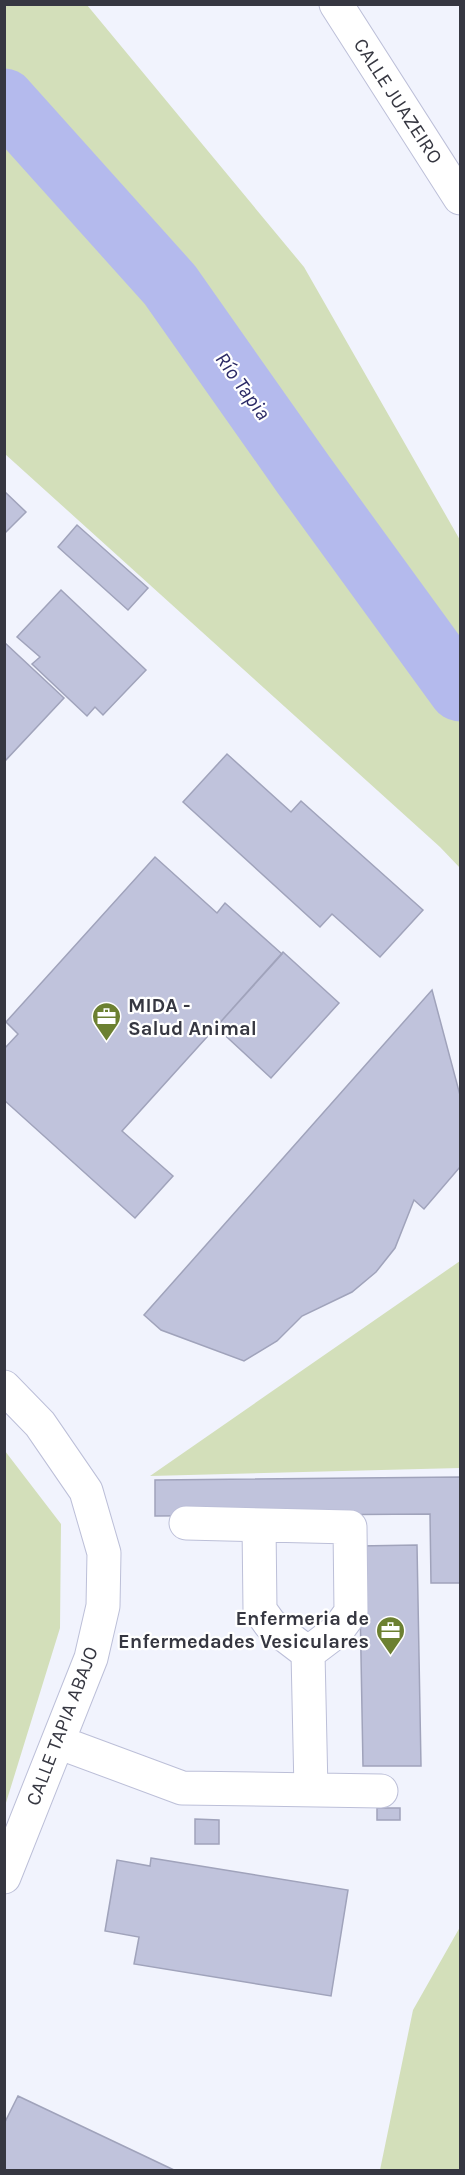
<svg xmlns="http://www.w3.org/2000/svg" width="465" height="2175" font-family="Karla,sans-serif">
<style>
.green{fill:#d3dfba}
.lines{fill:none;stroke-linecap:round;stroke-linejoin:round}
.river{stroke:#b4baed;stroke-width:63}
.building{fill:#c0c3dc;stroke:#a0a3bb;stroke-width:1.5}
.minor-casing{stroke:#bcbfd8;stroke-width:35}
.minor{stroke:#fff;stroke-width:33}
.labels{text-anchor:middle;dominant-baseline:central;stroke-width:4.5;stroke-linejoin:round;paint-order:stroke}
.street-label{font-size:20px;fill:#363741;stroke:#fff}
.poi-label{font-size:20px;font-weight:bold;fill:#363741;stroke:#fff;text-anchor:start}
.water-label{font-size:21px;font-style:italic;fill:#2b2a66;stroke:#fff}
</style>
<rect width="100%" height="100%" fill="#f1f3fd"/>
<path class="green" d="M 5,4 L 87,5 L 304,267 L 460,540 L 460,868 L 440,847 L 5,454 Z
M 460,1261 L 460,1468 L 150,1476 Z
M 5,1451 L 61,1524 L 60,1628 L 5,1806 Z
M 460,1927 L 460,2170 L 380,2170 L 413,2010 Z"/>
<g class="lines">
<path class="river" d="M 4,100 L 170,285 L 303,474 L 460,690"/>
</g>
<path class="building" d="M 4,491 L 26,512 L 4,534 Z
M 77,525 L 148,588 L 128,610 L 58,547 Z
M 61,590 L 146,670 L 103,715 L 95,707 L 87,716 L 32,664 L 40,657 L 17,637 Z
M 4,642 L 64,698 L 4,762 Z
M 227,754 L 291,812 L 301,801 L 423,910 L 380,957 L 332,914 L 320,927 L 183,802 Z
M 155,857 L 217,913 L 225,903 L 282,954 L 122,1131 L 173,1176 L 135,1218 L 4,1100 L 4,1049 L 18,1034 L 6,1022 Z
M 283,952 L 339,1003 L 271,1078 L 216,1027 Z
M 432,990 L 460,1095 L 460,1167 L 424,1209 L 414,1200 L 395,1248 L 376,1272 L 352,1292 L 302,1316 L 277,1341 L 244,1361 L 161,1330 L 144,1315 Z
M 460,1477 L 460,1583 L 431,1583 L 430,1514 L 155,1516 L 155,1480 Z
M 417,1545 L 421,1766 L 363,1766 L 359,1546 Z
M 377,1808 L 400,1808 L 400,1820 L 377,1820 Z
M 195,1819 L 219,1820 L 219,1844 L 195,1844 Z
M 151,1858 L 348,1890 L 331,1996 L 134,1964 L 139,1937 L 105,1931 L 117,1860 L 150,1866 Z
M 18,2096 L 174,2170 L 4,2170 L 4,2124 Z"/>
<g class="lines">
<defs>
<path id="minor" d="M 336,4 L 460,198
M 4,1387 L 40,1424 L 86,1491 L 104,1553 L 103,1606 L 91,1658 L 4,1877
M 186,1523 L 350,1527 L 351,1612 L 337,1631 L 308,1653
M 259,1525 L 260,1610 L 270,1624 L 308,1653
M 308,1653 L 311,1790
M 58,1742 L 182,1788 L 381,1791"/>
</defs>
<use href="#minor" class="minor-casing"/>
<use href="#minor" class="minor"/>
</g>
<defs>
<symbol id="office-pin" viewBox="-11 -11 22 30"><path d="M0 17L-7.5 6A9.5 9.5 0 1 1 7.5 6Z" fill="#6c8031" stroke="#fff"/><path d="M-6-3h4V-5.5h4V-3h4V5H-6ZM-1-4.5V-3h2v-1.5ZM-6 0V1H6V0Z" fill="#fff"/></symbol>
</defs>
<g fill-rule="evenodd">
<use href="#office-pin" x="90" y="1000" width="33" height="45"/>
<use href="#office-pin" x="374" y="1614" width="33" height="45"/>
</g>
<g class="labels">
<g class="street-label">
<text transform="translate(398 101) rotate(57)">CALLE JUAZEIRO</text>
<text transform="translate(62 1726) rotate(-69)">CALLE TAPIA ABAJO</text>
</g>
<g class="poi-label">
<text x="128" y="1005">MIDA -<tspan x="128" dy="23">Salud Animal</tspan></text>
<text x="369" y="1618" text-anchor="end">Enfermeria de<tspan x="369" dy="23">Enfermedades Vesiculares</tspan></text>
</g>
<g class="water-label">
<text transform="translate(243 386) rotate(54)">Río Tapia</text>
</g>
</g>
<rect width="465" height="2175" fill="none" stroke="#363741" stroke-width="12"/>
</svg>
